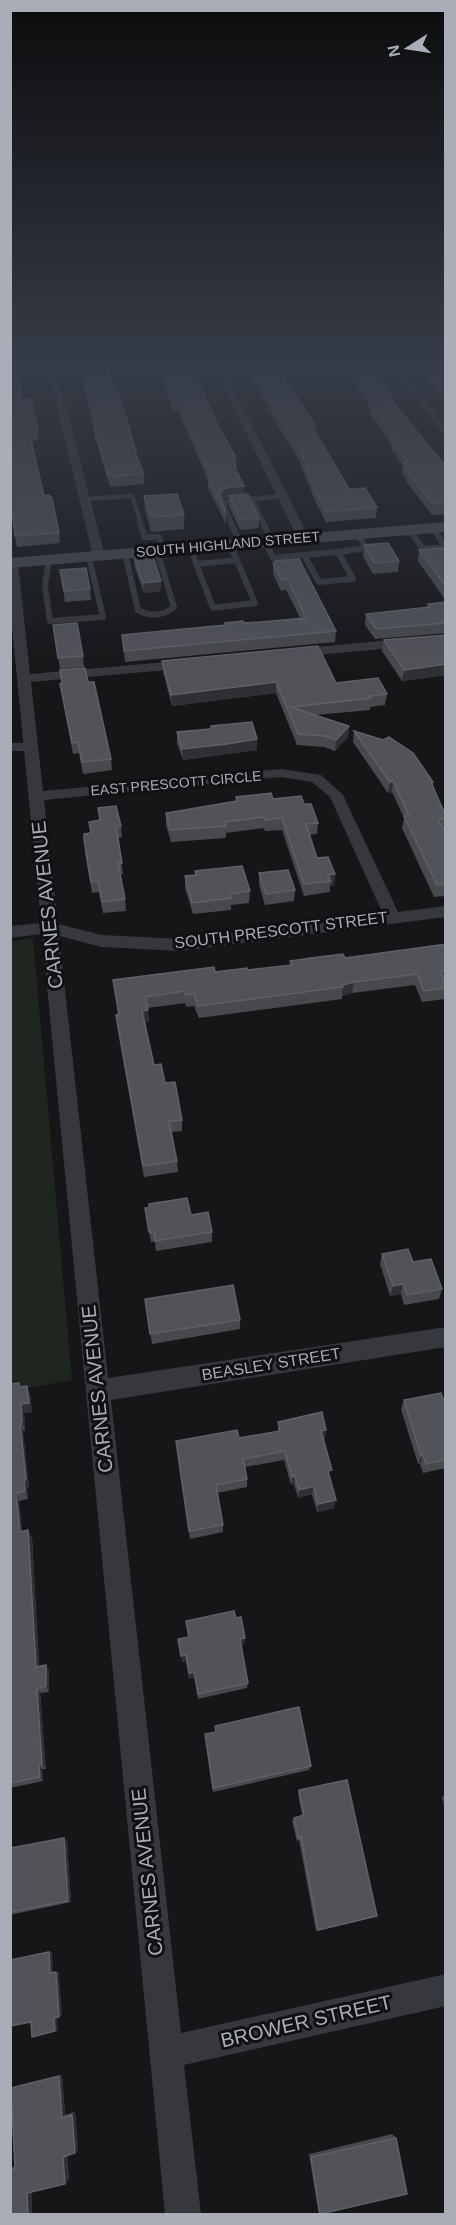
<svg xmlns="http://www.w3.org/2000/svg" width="456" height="2225" font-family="Helvetica,sans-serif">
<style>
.green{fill:#1e261f}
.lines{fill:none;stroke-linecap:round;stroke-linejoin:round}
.service-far2{stroke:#37383d;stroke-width:4.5}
.service-far1{stroke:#37383d;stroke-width:6}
.service{stroke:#37383d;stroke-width:8}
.minor{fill:#37383d;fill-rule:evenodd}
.secondary{fill:#45474d;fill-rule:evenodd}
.wall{fill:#47494d}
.shaded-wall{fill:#2f3033}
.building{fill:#525359;stroke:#5f6168;stroke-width:1.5}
.labels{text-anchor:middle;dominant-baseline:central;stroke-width:6;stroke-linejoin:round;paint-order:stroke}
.far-street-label{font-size:14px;fill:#a8adb8;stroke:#111113}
.street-label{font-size:16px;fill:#a8adb8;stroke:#111113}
.near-street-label{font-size:20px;fill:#a8adb8;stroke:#111113}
</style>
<rect width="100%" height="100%" fill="#161618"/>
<path class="green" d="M 33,938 L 72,1380 L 11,1391 L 11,941 Z"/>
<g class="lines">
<path class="service-far2" d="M 252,498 L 264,524
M 85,499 L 132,496 L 141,524
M 232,524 L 224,505 L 226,502 L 282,496"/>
<path class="service-far1" d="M 140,523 L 145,537 L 159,537 L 163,550
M 231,523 L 240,543
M 263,523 L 271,540
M 409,529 L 423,549 L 445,547 L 433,527
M 265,541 L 273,558 L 304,555 L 319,582 L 353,579 L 338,552 L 366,548 L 357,533
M 190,547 L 213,608 L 255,603 L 230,544
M 125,553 L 138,610 C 151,617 163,616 174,607 L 157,551
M 304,555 L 338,552
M 49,560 L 45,586 L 50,621 L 103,617 L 89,557
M 197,564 L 237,560"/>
<path class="service" d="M 10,747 L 31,747"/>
<path class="minor" d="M 47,365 L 55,365 L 105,556 L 103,558 L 99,559 L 93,556 Z
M 213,365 L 221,365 L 309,537 L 307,539 L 299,539 L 297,537 Z
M 388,365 L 396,365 L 446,426 L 446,436 Z
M 10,560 L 18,563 L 30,674 L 189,660 L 195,664 L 189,668 L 31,682 L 43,791 L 281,769 L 321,775 L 343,795 L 398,912 L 446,906 L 446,917 L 180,951 L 102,947 L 59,936 L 108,1378 L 446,1327 L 446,1347 L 111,1400 L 181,2033 L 446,1974 L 446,2006 L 184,2065 L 201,2214 L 165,2214 L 42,934 L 10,938 L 10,926 L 41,923 L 10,607 ZM 281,777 L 312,782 L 330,797 L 383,914 L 180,939 L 102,935 L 58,924 L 44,800 Z
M 446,635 L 446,643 L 295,657 L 289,653 L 295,649 Z"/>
<path class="secondary" d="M 446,522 L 446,532 L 10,568 L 10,558 Z"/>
</g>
<path class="wall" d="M 78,365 L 106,365 L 136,451 L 137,457 L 144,474 L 144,484 L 110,487 L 95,438 L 94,428 Z
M 158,365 L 191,365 L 218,426 L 236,457 L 236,469 L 244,486 L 244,495 L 259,518 L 259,528 L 240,530 L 229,506 L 229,497 L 225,498 L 222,500 L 226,514 L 226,524 L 208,488 L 208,480 L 178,410 L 173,411 L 165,389 L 165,381 Z
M 245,365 L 278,365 L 315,432 L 349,489 L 377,507 L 376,518 L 326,522 L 315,501 L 299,460 L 276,423 Z
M 336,365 L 369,365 L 393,397 L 393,402 L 446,467 L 446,514 L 432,515 L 406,481 L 406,479 L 402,473 L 403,465 L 391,449 L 392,445 L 369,413 L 369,405 L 344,370 L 340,370 Z
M 417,365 L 446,365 L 446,369 L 422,371 Z
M 446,371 L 446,401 L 428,382 L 429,373 Z
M 22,398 L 38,431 L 39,440 L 32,441 L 44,496 L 59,533 L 60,543 L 17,547 L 15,536 Z
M 144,496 L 184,515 L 184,529 L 151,532 L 145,510 Z
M 364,545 L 399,561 L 398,572 L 373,574 L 363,556 Z
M 419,550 L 446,550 L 446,601 L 418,561 Z
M 134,557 L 161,581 L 161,591 L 144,593 L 135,568 Z
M 275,561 L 336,631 L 335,642 L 125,662 L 122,635 L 225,625 L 225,623 L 260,622 L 300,618 L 286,590 L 281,591 L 273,574 L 273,563 L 275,563 Z
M 60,570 L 90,589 L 91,600 L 65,602 Z
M 446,602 L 446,633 L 375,639 L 365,625 L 366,614 L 427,607 L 428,604 Z
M 53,625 L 83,656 L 84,667 L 60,669 Z
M 446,635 L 446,675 L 402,681 L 382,651 L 384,640 Z
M 162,661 L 336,683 L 387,694 L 385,705 L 370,707 L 370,710 L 316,715 L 349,726 L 348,737 L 335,751 L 324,747 L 297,745 L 276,693 L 172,706 L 163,672 Z
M 88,682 L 111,759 L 112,770 L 83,774 L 79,753 L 73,754 L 60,684 Z
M 211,726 L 257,750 L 183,760 L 177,743 L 177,732 L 211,729 Z
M 354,731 L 433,782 L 433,787 L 446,817 L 446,824 L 444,830 L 446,833 L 446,896 L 434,897 L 402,828 L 404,818 L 392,792 L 388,793 L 353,742 Z
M 236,797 L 273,799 L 304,804 L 318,823 L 317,834 L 309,835 L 317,858 L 335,874 L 334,885 L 330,886 L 330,892 L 304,896 L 282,830 L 265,831 L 264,828 L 226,833 L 226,838 L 171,842 L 166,825 L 166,813 L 236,801 Z
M 98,808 L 121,826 L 122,837 L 118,838 L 123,874 L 120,874 L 125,899 L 126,911 L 103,913 L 99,892 L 92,893 L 85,852 L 91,833 L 89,822 L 100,821 Z
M 195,871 L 250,891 L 249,903 L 231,905 L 231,910 L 193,914 L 185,888 L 185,876 L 195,875 Z
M 259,873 L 295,890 L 294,901 L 265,905 L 259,885 Z
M 446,944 L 445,999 L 422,1002 L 415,985 L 352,993 L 342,996 L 342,999 L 199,1018 L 194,1006 L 186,1007 L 185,1003 L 147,1008 L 149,1021 L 145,1022 L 154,1065 L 165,1083 L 182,1120 L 182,1131 L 171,1132 L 177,1161 L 178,1172 L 144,1177 L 117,1026 L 116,1015 L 118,1014 L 113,980 L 215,972 L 248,970 L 290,965 L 290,961 L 345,958 Z
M 145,1208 L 191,1215 L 212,1232 L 212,1242 L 156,1251 L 155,1242 L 151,1242 Z
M 382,1254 L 413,1262 L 442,1289 L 439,1299 L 404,1305 L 401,1294 L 390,1296 L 380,1264 Z
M 145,1299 L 240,1320 L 240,1329 L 152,1344 Z
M 10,1384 L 20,1387 L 30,1395 L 32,1412 L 24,1413 L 25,1430 L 23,1431 L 29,1488 L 27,1488 L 28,1499 L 19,1501 L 22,1531 L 32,1537 L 39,1666 L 46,1665 L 49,1671 L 49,1692 L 40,1693 L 46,1769 L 42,1769 L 43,1781 L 10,1788 Z
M 404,1400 L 446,1407 L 446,1468 L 423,1473 L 420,1464 L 418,1464 L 401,1409 Z
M 278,1422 L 325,1439 L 323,1439 L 334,1508 L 317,1512 L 312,1494 L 298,1498 L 294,1484 L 291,1485 L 284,1460 L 245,1467 L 247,1479 L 247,1487 L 217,1493 L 223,1525 L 223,1532 L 190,1539 L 177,1450 L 278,1431 Z
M 236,1618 L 245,1638 L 244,1644 L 241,1645 L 248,1683 L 247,1688 L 198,1699 L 195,1677 L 189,1679 L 186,1661 L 182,1662 L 188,1637 Z
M 215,1726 L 311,1766 L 309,1770 L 213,1792 L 205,1734 L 216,1732 Z
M 299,1790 L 377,1916 L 374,1917 L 316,1931 L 299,1840 L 297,1841 L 292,1821 L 294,1818 L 302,1815 L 298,1794 Z
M 446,1794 L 446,1812 L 442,1797 Z
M 67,1841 L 71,1902 L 10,1915 L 10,1848 Z
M 62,2075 L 65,2115 L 75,2112 L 78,2150 L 75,2153 L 67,2156 L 69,2179 L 65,2184 L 32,2192 L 32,2212 L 10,2214 L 10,2168 L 15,2166 L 11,2088 L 16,2086 Z
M 392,2134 L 396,2138 L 319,2214 L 318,2210 L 309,2154 Z"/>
<path class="shaded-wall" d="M 244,486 L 244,496 L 225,498 L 220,502 L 220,492 L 225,488 Z
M 161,581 L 161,591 L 144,593 L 143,583 Z
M 446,664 L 446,675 L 402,681 L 404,670 Z
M 276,682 L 276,693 L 172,706 L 171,695 Z
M 349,726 L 348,737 L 335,751 L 336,740 Z
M 257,739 L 257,750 L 183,760 L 182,749 Z
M 393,781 L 392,792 L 388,793 L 390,782 Z
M 335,874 L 334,885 L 330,886 L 331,881 L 328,875 Z
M 354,982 L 352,993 L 342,996 L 343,987 L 342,985 Z
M 148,1010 L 149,1021 L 143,1022 L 142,1011 Z
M 403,1284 L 401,1294 L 390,1296 L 393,1286 Z
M 27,1386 L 30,1395 L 32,1412 L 24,1413 L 25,1430 L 22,1421 L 21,1404 Z
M 20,1422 L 23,1431 L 29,1488 L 27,1488 L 28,1499 L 25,1491 Z
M 326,1430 L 325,1439 L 320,1440 L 321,1431 Z
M 423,1455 L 420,1464 L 418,1464 L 421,1456 Z
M 295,1476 L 294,1484 L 291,1485 L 292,1477 Z
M 314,1486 L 312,1494 L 298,1498 L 299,1490 Z
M 16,1493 L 19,1501 L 23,1539 L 20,1532 Z
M 336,1500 L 334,1508 L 317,1512 L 318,1504 Z
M 28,1530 L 32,1537 L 39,1673 L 36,1667 Z
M 245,1638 L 244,1644 L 239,1646 L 240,1639 Z
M 186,1655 L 186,1661 L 182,1662 L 181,1656 Z
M 46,1665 L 49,1671 L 49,1692 L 46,1686 Z
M 194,1672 L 195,1677 L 189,1679 L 189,1673 Z
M 37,1688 L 40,1693 L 46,1769 L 42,1764 Z
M 39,1765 L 42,1769 L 43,1781 L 40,1777 Z
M 64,1838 L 67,1841 L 71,1902 L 68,1901 Z
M 49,1952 L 52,1952 L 53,1973 L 50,1973 Z
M 56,1972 L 59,1972 L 62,2016 L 59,2017 Z
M 54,2018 L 57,2018 L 58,2031 L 55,2031 Z
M 62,2075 L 65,2115 L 62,2118 L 59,2076 Z
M 75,2112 L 78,2150 L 75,2153 L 72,2115 Z
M 66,2153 L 69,2179 L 65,2184 L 63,2157 Z
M 32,2189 L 32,2212 L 31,2214 L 28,2214 L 27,2193 Z"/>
<path class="building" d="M 10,365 L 17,365 L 21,388 L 20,399 L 31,398 L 38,431 L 29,431 L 44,496 L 49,495 L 52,498 L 59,533 L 15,536 L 10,494 Z
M 79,365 L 106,365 L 116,391 L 118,391 L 136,451 L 135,452 L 144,474 L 109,477 L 94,428 L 96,428 Z
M 161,365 L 191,365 L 218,426 L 236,457 L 233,458 L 236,465 L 234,465 L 244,486 L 225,488 L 220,492 L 226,514 L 208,478 L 211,477 L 178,401 L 173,401 L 165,379 L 167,379 Z
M 250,365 L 278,365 L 286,376 L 283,377 L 316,427 L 312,427 L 349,489 L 365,488 L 377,507 L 327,512 L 315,491 L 300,450 L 276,414 Z
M 347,365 L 369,365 L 382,380 L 393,397 L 372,399 Z
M 446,371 L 446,391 L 429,373 Z
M 393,402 L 446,467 L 446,503 L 433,504 L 407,471 L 409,471 L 403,463 L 409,463 L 393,440 L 396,439 L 370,404 Z
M 177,494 L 184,515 L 151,517 L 144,496 Z
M 248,494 L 259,518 L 240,519 L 229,496 Z
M 388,543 L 399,561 L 374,563 L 364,545 Z
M 441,548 L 446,550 L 446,587 L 419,550 Z
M 153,556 L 161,581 L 143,583 L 134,557 Z
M 299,559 L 336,631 L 124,651 L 122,635 L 226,625 L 225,623 L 243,621 L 244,623 L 260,622 L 306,618 L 287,579 L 281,580 L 273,563 L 276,563 L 275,561 Z
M 86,568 L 90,589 L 64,591 L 60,570 Z
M 446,602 L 446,623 L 376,629 L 366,614 L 430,607 L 428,604 Z
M 77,623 L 83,656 L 58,658 L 53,625 Z
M 446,635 L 446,664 L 404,670 L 384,640 Z
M 318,646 L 336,683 L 378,678 L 387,694 L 370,696 L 371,698 L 290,707 L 349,726 L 336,740 L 325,736 L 298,734 L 276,682 L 171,695 L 162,661 Z
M 85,668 L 88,682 L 94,682 L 111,759 L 82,762 L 78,742 L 72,743 L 60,684 L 62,683 L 60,670 Z
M 252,722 L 257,739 L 227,744 L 182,749 L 177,732 L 211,729 L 211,726 Z
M 354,731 L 383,740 L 389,737 L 413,753 L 433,782 L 431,782 L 446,817 L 446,819 L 438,820 L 446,833 L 446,884 L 437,885 L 404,816 L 409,816 L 393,781 L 390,782 Z
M 271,793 L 273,799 L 301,796 L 304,804 L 311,804 L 318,823 L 306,824 L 317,858 L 328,857 L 335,874 L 328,875 L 331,881 L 304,884 L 282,818 L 265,820 L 264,817 L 225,822 L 226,826 L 170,830 L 166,813 L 237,801 L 236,797 Z
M 116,806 L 121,826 L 116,826 L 122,863 L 118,863 L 125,899 L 102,902 L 98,881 L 91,882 L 84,840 L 84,834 L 91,833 L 89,822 L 100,820 L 98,808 Z
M 242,866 L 250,891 L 230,894 L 231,898 L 192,903 L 185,876 L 196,875 L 195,871 Z
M 288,870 L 295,890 L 266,894 L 259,873 Z
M 446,944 L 446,970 L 440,971 L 446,984 L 446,988 L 424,991 L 417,974 L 354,982 L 342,985 L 343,987 L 198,1006 L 194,994 L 186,995 L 185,991 L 145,997 L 148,1010 L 142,1011 L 154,1065 L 161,1064 L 165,1083 L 175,1082 L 182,1120 L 169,1121 L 177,1161 L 143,1166 L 116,1015 L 119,1014 L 113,980 L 214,967 L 215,972 L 247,968 L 248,970 L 292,965 L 290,961 L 311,958 L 343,954 L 345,958 Z
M 187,1198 L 191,1215 L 208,1212 L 212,1232 L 155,1241 L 154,1232 L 149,1232 L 145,1208 L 149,1208 L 149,1204 Z
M 408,1249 L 413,1262 L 431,1259 L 442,1289 L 407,1295 L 403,1284 L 393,1286 L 382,1254 Z
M 233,1285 L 240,1320 L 150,1334 L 145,1299 Z
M 19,1383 L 19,1387 L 27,1386 L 29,1403 L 21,1404 L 22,1421 L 20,1422 L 26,1480 L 24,1480 L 25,1491 L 16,1493 L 20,1532 L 28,1530 L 36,1667 L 46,1665 L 46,1686 L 37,1688 L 42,1764 L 39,1765 L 40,1777 L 10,1783 L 10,1384 Z
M 441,1393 L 446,1407 L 446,1460 L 426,1464 L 423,1455 L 421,1456 L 404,1400 Z
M 322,1412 L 326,1430 L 321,1431 L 332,1470 L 328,1471 L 336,1500 L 318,1504 L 314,1486 L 299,1490 L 295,1476 L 292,1477 L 285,1451 L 243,1459 L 247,1479 L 216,1485 L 223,1525 L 189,1531 L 176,1441 L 237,1430 L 239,1438 L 280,1431 L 278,1422 Z
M 234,1611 L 236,1618 L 241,1617 L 245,1638 L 240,1639 L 248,1683 L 198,1694 L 194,1672 L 189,1673 L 186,1655 L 181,1656 L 178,1639 L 189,1637 L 186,1621 Z
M 299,1707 L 311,1766 L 213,1788 L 205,1734 L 216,1732 L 215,1726 Z
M 347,1780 L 377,1916 L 318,1930 L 301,1837 L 298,1838 L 294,1818 L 304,1815 L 299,1790 Z
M 64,1838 L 68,1901 L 10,1912 L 10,1848 Z
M 49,1952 L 50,1973 L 56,1972 L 59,2017 L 54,2018 L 55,2031 L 32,2037 L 31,2022 L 10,2026 L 10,1960 Z
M 59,2076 L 62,2118 L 72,2115 L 75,2153 L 63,2157 L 65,2184 L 27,2193 L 28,2214 L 10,2214 L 10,2170 L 15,2169 L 11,2088 Z
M 396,2138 L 407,2194 L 320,2214 L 311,2157 Z"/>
<linearGradient id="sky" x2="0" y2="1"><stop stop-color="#0c0c0d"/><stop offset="0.54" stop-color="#363c48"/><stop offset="1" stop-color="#363c48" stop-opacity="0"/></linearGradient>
<rect width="456" height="676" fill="url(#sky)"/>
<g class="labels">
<g class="far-street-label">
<text transform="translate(228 544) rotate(-5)">SOUTH HIGHLAND STREET</text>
<text transform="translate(176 783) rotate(-5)">EAST PRESCOTT CIRCLE</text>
</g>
<g class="street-label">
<text transform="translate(281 930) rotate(-7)">SOUTH PRESCOTT STREET</text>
<text transform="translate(271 1364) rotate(-9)">BEASLEY STREET</text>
</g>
<g class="near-street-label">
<text transform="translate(47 905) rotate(-96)">CARNES AVENUE</text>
<text transform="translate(97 1389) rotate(-96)">CARNES AVENUE</text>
<text transform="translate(147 1872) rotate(-96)">CARNES AVENUE</text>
<text transform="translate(306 2021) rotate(-13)">BROWER STREET</text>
</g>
</g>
<rect width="456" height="2225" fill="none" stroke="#a8adb8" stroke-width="24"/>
<g transform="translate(408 48) rotate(258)" stroke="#111113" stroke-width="4.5" paint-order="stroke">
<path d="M0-4.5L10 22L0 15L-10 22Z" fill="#a8adb8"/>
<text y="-9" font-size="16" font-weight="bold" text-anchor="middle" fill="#a8adb8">N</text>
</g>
</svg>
